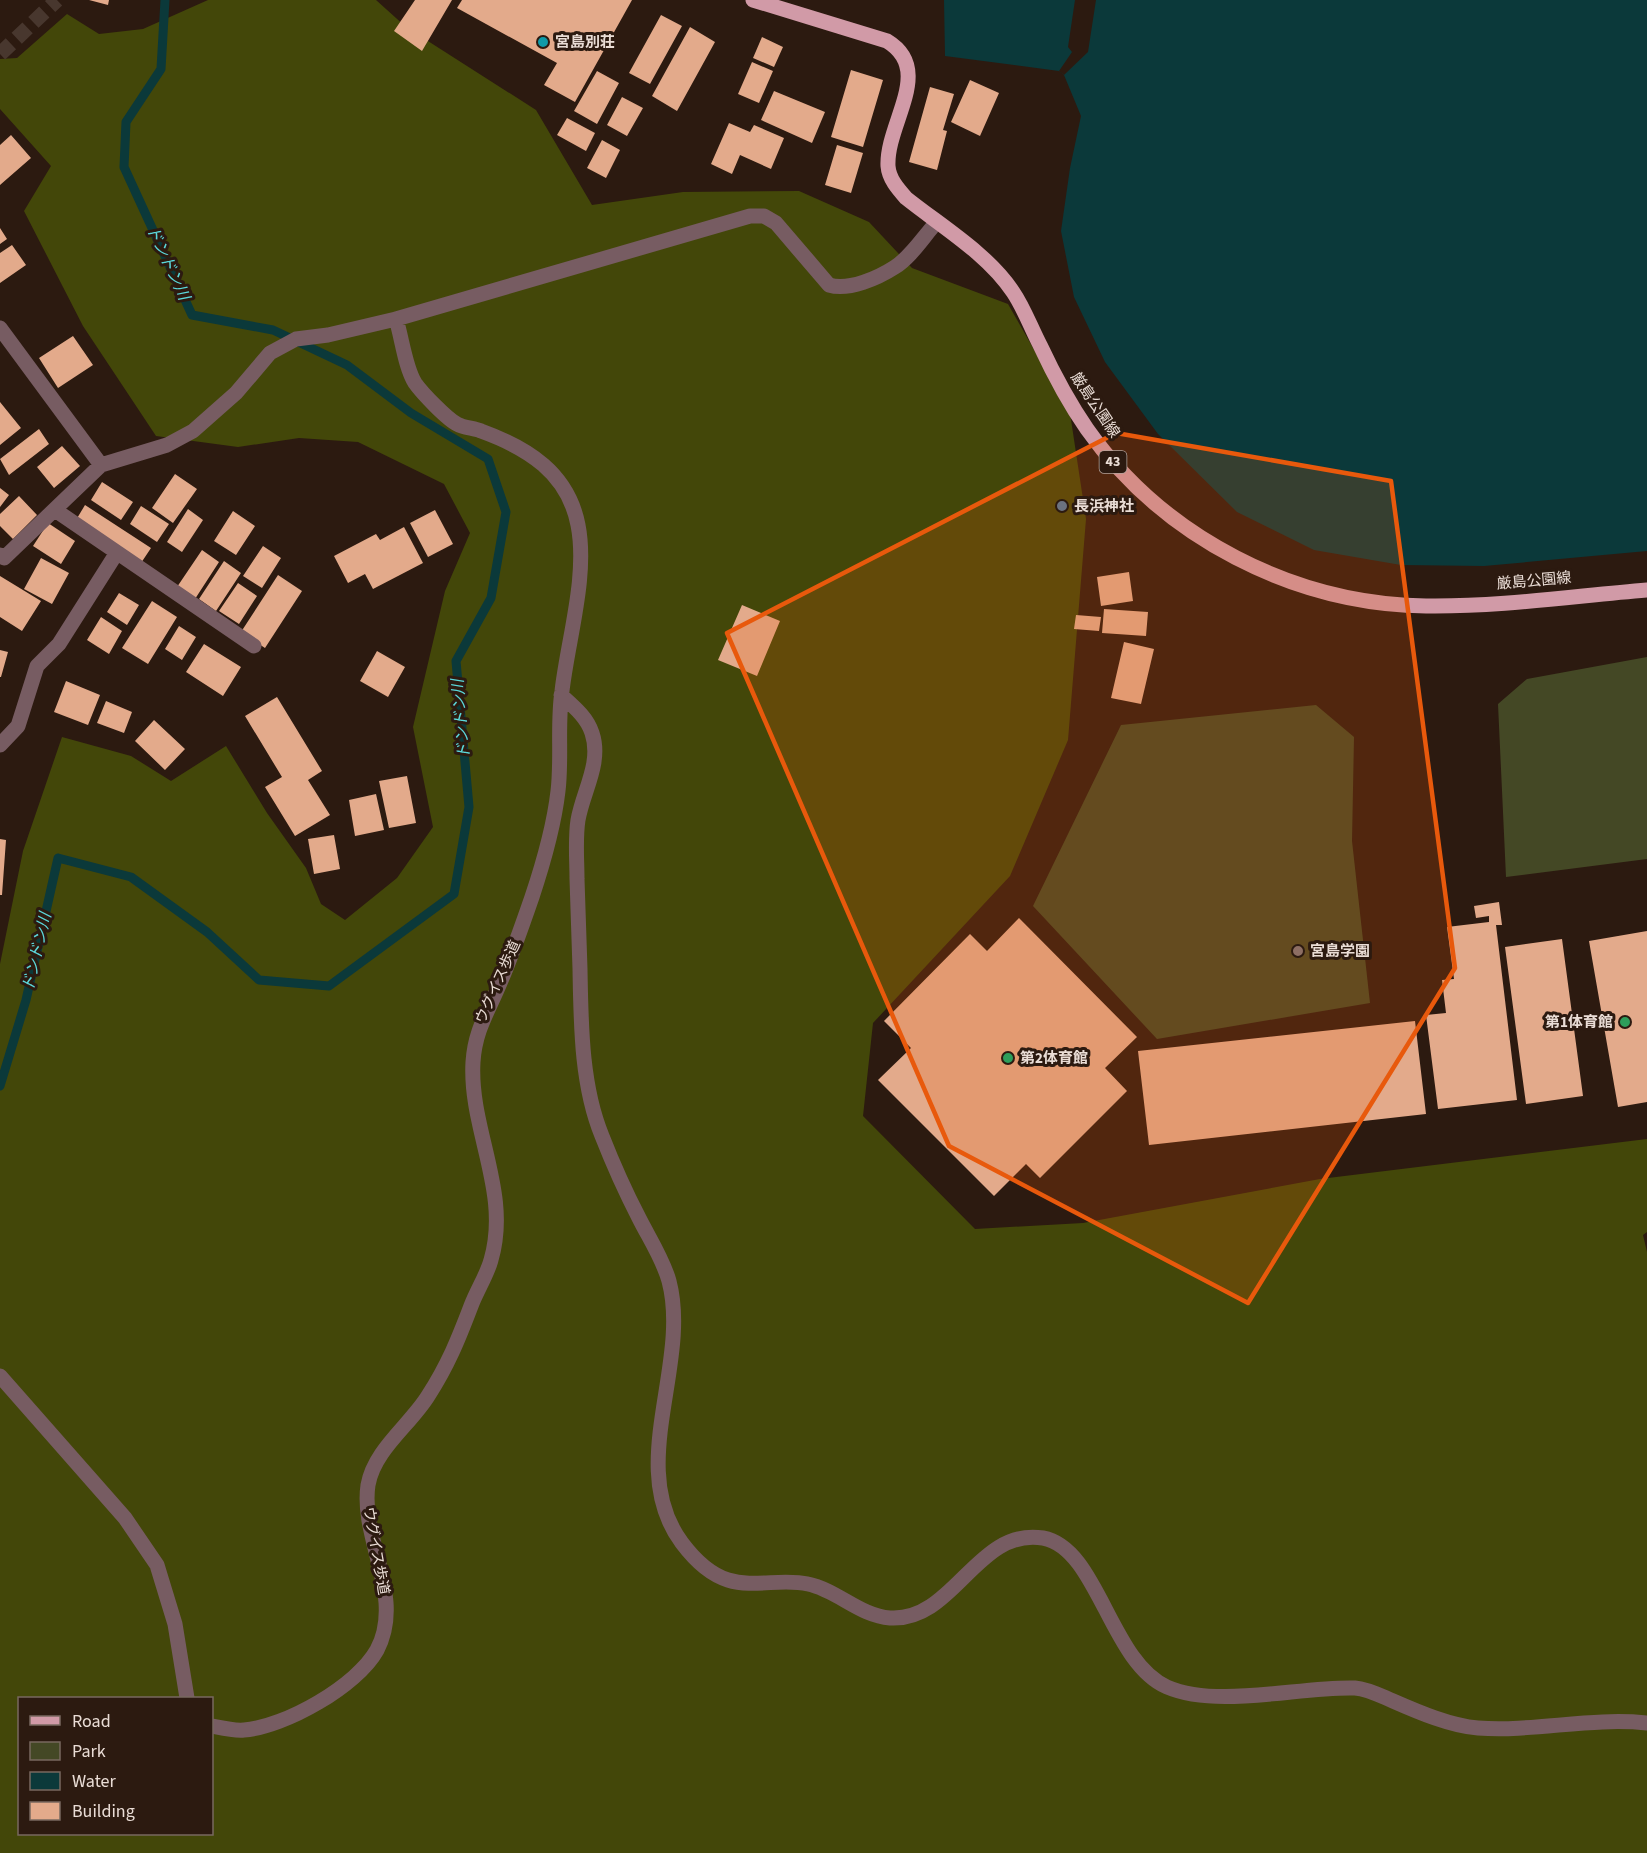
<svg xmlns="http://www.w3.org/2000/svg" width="1647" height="1853" font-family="'Source Sans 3','Noto Sans JP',sans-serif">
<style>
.green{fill:#444825}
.forest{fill:#434709;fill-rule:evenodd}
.water{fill:#0b393a}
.pier{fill:#2c1a10}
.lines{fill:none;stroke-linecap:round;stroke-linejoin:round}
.stream{stroke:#0b393a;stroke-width:9}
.building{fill:#e3aa8b}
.minor-tunnel{stroke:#48372e;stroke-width:15;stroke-dasharray:15 8;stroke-linecap:butt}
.minor{stroke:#775c62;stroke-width:15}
.major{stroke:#d19aa7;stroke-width:15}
.marked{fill:#e8590c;fill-opacity:0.2;stroke:#e8590c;stroke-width:4.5;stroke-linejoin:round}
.culture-dot{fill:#0f9aa8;stroke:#2c1a10;stroke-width:2}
.worship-dot{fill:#6b7280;stroke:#2c1a10;stroke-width:2}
.education-dot{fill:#8d6e63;stroke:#2c1a10;stroke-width:2}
.leisure-dot{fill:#2e9e5b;stroke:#2c1a10;stroke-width:2}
.labels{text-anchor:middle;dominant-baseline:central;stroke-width:6;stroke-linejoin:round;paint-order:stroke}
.shield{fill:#2c1a10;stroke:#b1a29b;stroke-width:1.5}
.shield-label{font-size:14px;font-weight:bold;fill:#eaddd6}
.poi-label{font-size:15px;font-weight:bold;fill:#eaddd6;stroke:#2c1a10;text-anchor:start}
.street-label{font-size:15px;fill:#eaddd6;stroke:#2c1a10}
.water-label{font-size:16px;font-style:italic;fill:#5bd7da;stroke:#2c1a10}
</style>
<rect width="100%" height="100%" fill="#2c1a10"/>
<path class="green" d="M 1647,657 L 1647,859 L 1506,877 L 1498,704 L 1527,679 Z
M 1316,705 L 1354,737 L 1352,841 L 1370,1003 L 1157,1039 L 1033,906 L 1121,725 Z"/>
<path class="forest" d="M 208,0 L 376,0 L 406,27 L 536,110 L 592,205 L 683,192 L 799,191 L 869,222 L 912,268 L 1008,304 L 1070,413 L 1086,519 L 1068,740 L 1010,876 L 873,1023 L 863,1116 L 975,1229 L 1083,1223 L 1320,1179 L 1647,1139 L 1647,1232 L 1643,1235 L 1647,1252 L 1647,1853 L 0,1853 L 0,964 L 23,851 L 62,737 L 131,756 L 171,781 L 226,746 L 267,813 L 306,868 L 321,904 L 345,920 L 397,878 L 433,827 L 413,727 L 445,591 L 470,533 L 444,484 L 358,442 L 299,438 L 238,447 L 156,436 L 83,326 L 24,211 L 51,166 L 0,109 L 0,59 L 17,58 L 67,14 L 99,34 L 143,29 ZM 20,1698 L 212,1698 L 212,1834 L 20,1834 Z"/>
<path class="water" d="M 944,0 L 1647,0 L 1647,551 L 1484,566 L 1401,565 L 1314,550 L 1237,512 L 1158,434 L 1105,362 L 1074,297 L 1061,231 L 1070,168 L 1081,116 L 1064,75 L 1059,71 L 945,56 Z"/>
<path class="pier" d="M 1075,0 L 1096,0 L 1088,52 L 1064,75 L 1059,71 L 1072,52 L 1068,47 Z"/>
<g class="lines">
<path class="stream" d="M 0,1086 L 26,1000 L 58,858 L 131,877 L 207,932 L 259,980 L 329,986 L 454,894 L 469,807 L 456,661 L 491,598 L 506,512 L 488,459 L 411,413 L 347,365 L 273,330 L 192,315 L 124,167 L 126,122 L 161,69 L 165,0"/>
</g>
<path class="building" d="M 89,0 L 109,0 L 108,5 Z
M 415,0 L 452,0 L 422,51 L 394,31 Z
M 462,0 L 632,0 L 575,102 L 544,85 L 557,63 L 457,8 Z
M 661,15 L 682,26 L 650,84 L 629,73 Z
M 690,27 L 715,42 L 677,111 L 652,96 Z
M 762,37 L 783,47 L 774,67 L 753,58 Z
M 752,62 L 773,71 L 759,103 L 738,94 Z
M 851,70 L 883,80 L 863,147 L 831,137 Z
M 597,71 L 619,83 L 597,124 L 574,111 Z
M 970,80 L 999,93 L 980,136 L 951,122 Z
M 930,87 L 954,94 L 943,130 L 947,131 L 937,170 L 909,162 Z
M 774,91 L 825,112 L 812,143 L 761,120 Z
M 622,97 L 643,108 L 627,136 L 607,125 Z
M 567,118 L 595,133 L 586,151 L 557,135 Z
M 729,123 L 750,132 L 754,125 L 784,138 L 771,169 L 740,155 L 732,174 L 711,164 Z
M 11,135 L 31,158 L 0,185 L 0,145 Z
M 602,140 L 620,150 L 606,178 L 587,168 Z
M 837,145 L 863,153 L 851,193 L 825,185 Z
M 0,228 L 7,239 L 0,244 Z
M 12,245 L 26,265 L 0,283 L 0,253 Z
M 73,336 L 93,365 L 58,388 L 39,358 Z
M 0,402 L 21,428 L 0,445 Z
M 39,429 L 49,444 L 9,475 L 0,459 Z
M 62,446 L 80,466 L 54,488 L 37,467 Z
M 175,474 L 197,489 L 173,523 L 152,508 Z
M 102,482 L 133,502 L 121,520 L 91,500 Z
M 0,488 L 9,495 L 0,507 Z
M 19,496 L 37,515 L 13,539 L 0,526 L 0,514 Z
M 85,505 L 151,548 L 141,563 L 76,520 Z
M 141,506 L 169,524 L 157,542 L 130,524 Z
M 188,509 L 203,520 L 182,552 L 167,542 Z
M 435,510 L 453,544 L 428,557 L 410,523 Z
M 233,511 L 255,526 L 236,555 L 214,541 Z
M 48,523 L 75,541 L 61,564 L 33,546 Z
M 404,527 L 423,563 L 373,589 L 365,574 L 348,583 L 334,556 L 376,534 L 380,540 Z
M 263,546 L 281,558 L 262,588 L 243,576 Z
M 202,550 L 219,562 L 195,599 L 177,587 Z
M 41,558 L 69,573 L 52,604 L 24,589 Z
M 224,561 L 241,573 L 216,611 L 199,599 Z
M 1129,572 L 1133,601 L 1101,606 L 1097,577 Z
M 278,575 L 302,591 L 265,648 L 241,632 Z
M 0,576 L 41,601 L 22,631 L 0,617 Z
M 238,583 L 257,596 L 239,624 L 219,611 Z
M 119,593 L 139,605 L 127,625 L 107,612 Z
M 152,601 L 177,617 L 148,664 L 122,648 Z
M 742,605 L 780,621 L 757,676 L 718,660 Z
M 1104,609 L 1148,612 L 1146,636 L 1102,633 Z
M 1076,615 L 1101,617 L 1099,631 L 1074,629 Z
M 101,617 L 122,631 L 109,654 L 87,640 Z
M 179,626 L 196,637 L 182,660 L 165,649 Z
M 1124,642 L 1154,649 L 1141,704 L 1111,698 Z
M 204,644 L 241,667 L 223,696 L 186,672 Z
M 0,650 L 8,652 L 1,677 L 0,677 Z
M 377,651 L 405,667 L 388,697 L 360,681 Z
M 66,681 L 100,695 L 88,725 L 54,712 Z
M 277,697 L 322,771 L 308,780 L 330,815 L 295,836 L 265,787 L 282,777 L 245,716 Z
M 106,701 L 132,712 L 124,733 L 97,723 Z
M 154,720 L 185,749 L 165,770 L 135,741 Z
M 407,776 L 416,823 L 389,828 L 379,781 Z
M 376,794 L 384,830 L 355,836 L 349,800 Z
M 334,835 L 340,869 L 314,874 L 308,839 Z
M 0,839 L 6,840 L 2,895 L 0,895 Z
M 1499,902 L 1502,925 L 1496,925 L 1517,1100 L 1438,1109 L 1426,1015 L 1446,1013 L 1442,980 L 1454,979 L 1447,927 L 1489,922 L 1489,916 L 1476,918 L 1474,906 Z
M 1019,918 L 1137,1037 L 1105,1068 L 1127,1091 L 1040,1178 L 1026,1164 L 994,1196 L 878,1080 L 911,1048 L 884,1021 L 970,934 L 987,951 Z
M 1647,931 L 1647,1102 L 1618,1107 L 1589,941 Z
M 1562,939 L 1583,1096 L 1526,1104 L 1505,947 Z
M 1415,1021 L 1426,1114 L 1149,1145 L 1138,1051 Z"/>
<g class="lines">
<path class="minor-tunnel" d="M 0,54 L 57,0"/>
<path class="minor" d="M 0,328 L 101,465
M 55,510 L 254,646
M 0,555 L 4,558 L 101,465 L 167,445 L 193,431 L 236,393 L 270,353 L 296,339 L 328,335 L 396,319 L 750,216 L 764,216 L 776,223 L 829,285 C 849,291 878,278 895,267 C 911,257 924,236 936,223
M 561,695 C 573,706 587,717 592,733 C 602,763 583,791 578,820 C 575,839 577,860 577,879 C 578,909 579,939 580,969 C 581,1023 581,1085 602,1136 C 613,1164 625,1191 639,1218 C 649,1238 663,1259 669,1281 C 691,1365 625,1467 682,1543 C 694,1559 709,1574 728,1580 C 754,1588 782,1578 808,1584 C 837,1590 860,1616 890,1618 C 954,1622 977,1527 1043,1538 C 1098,1548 1110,1662 1167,1687 C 1218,1709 1301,1686 1355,1688 C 1368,1689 1381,1696 1393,1701 C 1418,1712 1451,1726 1478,1728 C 1535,1732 1590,1717 1647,1723
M 0,745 L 18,726 L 37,666 L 59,644 L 116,554
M 0,1376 L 125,1518 L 157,1565 L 175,1624 L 187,1698
M 212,1726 C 222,1728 234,1731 244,1730 C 285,1727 357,1686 377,1650 C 405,1597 360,1539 368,1485 C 374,1450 410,1425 428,1396 C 448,1365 458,1340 471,1306 C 477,1290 487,1275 491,1260 C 511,1192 469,1129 473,1062 C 475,1030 488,1012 500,983 C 512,955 522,926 532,897 C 543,864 554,826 558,791 C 562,758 557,724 562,691 C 568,639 588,576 578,525 C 568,473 528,448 481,431 C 474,428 464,428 457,424 C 447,419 422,393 415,383 C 405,367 402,338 396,319"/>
<path class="major" d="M 753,0 L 887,41 C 935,70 886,123 888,166 C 889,179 898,189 906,198 C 941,226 988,254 1013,292 C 1024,308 1031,328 1040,345 C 1054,375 1069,403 1087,429 C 1164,538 1294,604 1426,606 C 1500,607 1574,596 1647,590"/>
</g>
<path class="marked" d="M 1116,433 L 1391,481 L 1455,968 L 1248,1303 L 949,1146 L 727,633 Z"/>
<circle class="culture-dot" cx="543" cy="42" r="6"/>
<circle class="worship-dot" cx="1062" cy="506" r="6"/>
<circle class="education-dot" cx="1298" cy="951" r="6"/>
<g class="leisure-dot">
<circle cx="1625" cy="1022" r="6"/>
<circle cx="1008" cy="1058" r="6"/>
</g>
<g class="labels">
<rect class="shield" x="1099.5" y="451" width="27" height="22" rx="4.5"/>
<g class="shield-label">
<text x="1113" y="462">43</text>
</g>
<g class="poi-label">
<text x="555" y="42">宮島別荘</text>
<text x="1074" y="506">長浜神社</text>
<text x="1310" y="951">宮島学園</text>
<text x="1613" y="1022" text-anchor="end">第1体育館</text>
<text x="1020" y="1058">第2体育館</text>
</g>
<g class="street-label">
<text transform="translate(1095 405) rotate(56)">厳島公園線</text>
<text transform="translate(1534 581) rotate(-5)">厳島公園線</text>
<text transform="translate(498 982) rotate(-66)">ウグイス歩道</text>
<text transform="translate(376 1551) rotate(80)">ウグイス歩道</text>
</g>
<g class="water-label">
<text transform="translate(168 263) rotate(65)">ドンドン川</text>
<text transform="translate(461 719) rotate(-95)">ドンドン川</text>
<text transform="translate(37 952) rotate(-77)">ドンドン川</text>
</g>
</g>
<rect x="18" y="1697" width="195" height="138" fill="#2c1a10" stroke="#78685f" stroke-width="1.5"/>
<rect x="30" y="1716" width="30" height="9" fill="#d19aa7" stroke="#78685f" stroke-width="1.5"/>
<text x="72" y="1727" font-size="18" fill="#eaddd6">Road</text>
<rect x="30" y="1742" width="30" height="18" fill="#444825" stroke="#78685f" stroke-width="1.5"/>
<text x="72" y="1757" font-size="18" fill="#eaddd6">Park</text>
<rect x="30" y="1772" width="30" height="18" fill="#0b393a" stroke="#78685f" stroke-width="1.5"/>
<text x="72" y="1787" font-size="18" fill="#eaddd6">Water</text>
<rect x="30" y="1802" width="30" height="18" fill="#e3aa8b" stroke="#78685f" stroke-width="1.5"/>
<text x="72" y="1817" font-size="18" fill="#eaddd6">Building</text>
</svg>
